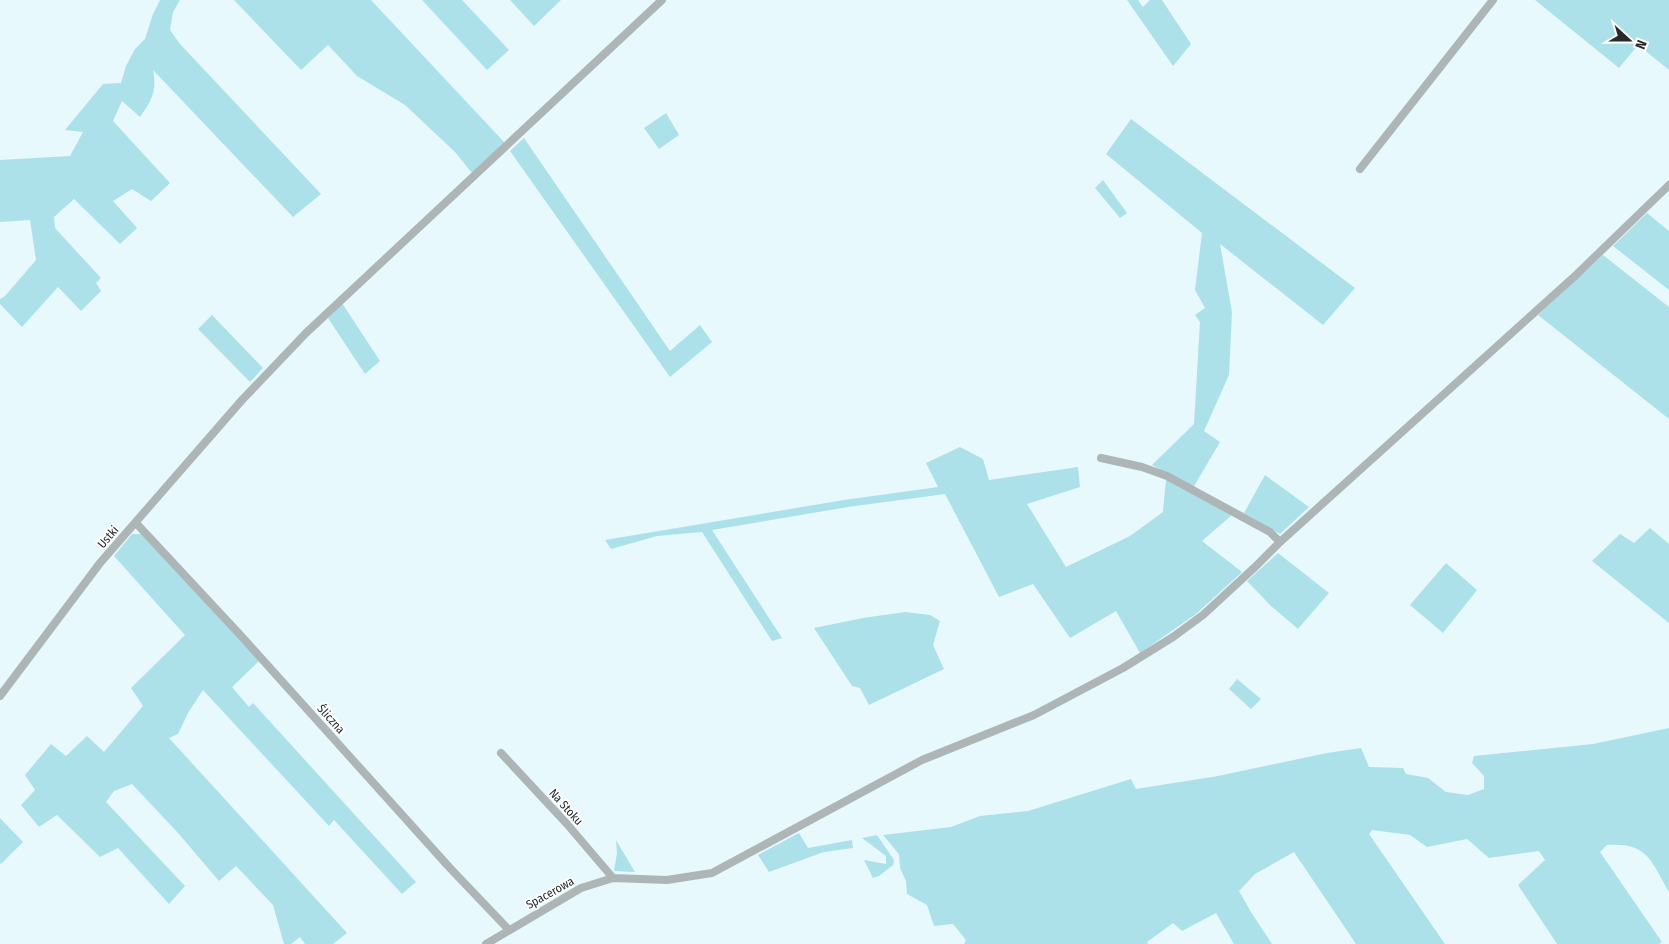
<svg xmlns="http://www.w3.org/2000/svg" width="1669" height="944" font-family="'Fira Sans Condensed',sans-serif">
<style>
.green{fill:#ace1e9}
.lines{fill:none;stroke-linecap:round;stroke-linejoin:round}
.minor{stroke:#adb5b6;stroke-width:8}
.labels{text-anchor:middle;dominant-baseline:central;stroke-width:4;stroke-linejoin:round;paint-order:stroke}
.street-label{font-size:12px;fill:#252b2c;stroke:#fff}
</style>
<rect width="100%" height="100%" fill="#e7f9fc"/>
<path class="green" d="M 160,0 L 180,0 L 173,12 L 170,30 L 180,44 L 321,194 L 293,217 L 153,70 C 157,91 152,100 140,117 L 122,101 L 113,121 L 170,183 L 151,201 L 132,189 L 113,201 L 137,228 L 120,244 L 74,199 L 54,217 L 55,228 L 101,278 L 96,283 L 101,291 L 81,311 L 58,287 L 22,327 L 0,304 L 0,299 L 5,296 L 36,260 L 30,220 L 0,222 L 0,160 L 70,156 L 83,132 L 65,130 L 103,84 L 121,83 L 126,66 L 135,49 L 145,39 L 153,14 Z
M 234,0 L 371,0 L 505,143 L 472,173 L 455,152 L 405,105 L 357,76 L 328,45 L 301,70 Z
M 422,0 L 462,0 L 509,50 L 487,70 Z
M 510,0 L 561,0 L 534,26 Z
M 1127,0 L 1138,0 L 1143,7 L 1150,0 L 1162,0 L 1191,44 L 1173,66 Z
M 1535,0 L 1669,0 L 1669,70 L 1638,45 L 1619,68 Z
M 666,113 L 679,135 L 659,149 L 644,128 Z
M 1131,119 L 1355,288 L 1323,325 L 1220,244 L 1232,312 L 1229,375 L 1204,431 L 1220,442 L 1193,488 L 1152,465 L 1194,424 L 1200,322 L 1195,315 L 1205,308 L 1195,290 L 1202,233 L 1106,154 Z
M 524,138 L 670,351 L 700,325 L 712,342 L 670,377 L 510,151 Z
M 1103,180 L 1127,213 L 1120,218 L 1095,188 Z
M 1647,213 L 1669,231 L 1669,290 L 1613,246 Z
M 1603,255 L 1669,307 L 1669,419 L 1538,315 Z
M 342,303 L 380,361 L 365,374 L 328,318 Z
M 212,315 L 263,368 L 250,382 L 198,329 Z
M 960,447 L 983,459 L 989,480 L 1078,467 L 1080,487 L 1027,504 L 1066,567 L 1130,536 L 1163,512 L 1166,479 L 1232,515 L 1202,541 L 1242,572 L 1196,614 L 1140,653 L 1116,611 L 1070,638 L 1033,584 L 999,597 L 945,494 L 848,507 L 712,530 L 782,638 L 772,641 L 702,532 L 657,536 L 611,549 L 605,540 L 844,500 L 938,487 L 926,463 Z
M 1265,475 L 1309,507 L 1280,534 L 1244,513 Z
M 1650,528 L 1669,544 L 1669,623 L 1592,561 L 1620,534 L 1634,543 Z
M 132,534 L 142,534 L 259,661 L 232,687 L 249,707 L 253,703 L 416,882 L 402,894 L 334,820 L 329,826 L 203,690 L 188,713 L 178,734 L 169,738 L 347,933 L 333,944 L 305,944 L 300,937 L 291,944 L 284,944 L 273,905 L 236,866 L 219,881 L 179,834 L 132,784 L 114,791 L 106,802 L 185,886 L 169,904 L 118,848 L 100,857 L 57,815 L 39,827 L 21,805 L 35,790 L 25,775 L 51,744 L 66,756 L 87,736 L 104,752 L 143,706 L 131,688 L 185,635 L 114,556 Z
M 1278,553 L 1329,593 L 1298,629 L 1271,606 L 1247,581 Z
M 1446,563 L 1477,590 L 1443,633 L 1410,605 Z
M 905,612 L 930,615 L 940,621 L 933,645 L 944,669 L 869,705 L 860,688 L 852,686 L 814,628 L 863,618 Z
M 1237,679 L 1261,699 L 1251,709 L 1229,689 Z
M 1669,728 L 1669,892 C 1651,861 1648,842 1607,845 L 1600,852 L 1662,942 L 1659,944 L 1557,944 L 1518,885 L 1545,860 L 1539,851 L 1489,858 L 1467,839 L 1427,847 L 1410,835 L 1372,830 L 1369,834 L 1445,944 L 1356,944 L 1294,852 L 1255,874 L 1239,891 L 1251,912 L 1272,944 L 1234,944 L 1216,913 L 1182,931 L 1173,923 L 1147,942 L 1148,944 L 964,944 L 966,940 L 953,924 L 934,926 L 927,905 L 907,894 L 906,881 L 900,868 L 899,854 L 883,835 L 951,827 L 980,816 L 1028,811 L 1131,779 L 1136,789 L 1218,776 L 1327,753 L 1361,748 L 1369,767 L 1403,768 L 1406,774 L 1428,778 L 1446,792 L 1468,795 L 1484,789 L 1484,776 L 1472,763 L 1474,756 L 1593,744 Z
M 0,818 L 23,842 L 1,864 L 0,863 Z
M 799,833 L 808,848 L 852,840 L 853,848 L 824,852 L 769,872 L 758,855 Z
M 877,835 L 894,860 L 893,865 L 879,876 L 873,878 L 864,860 L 886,864 L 886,856 L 862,838 Z
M 616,840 L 635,872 L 614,871 L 617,853 Z"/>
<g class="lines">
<path class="minor" d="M 1360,169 L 1493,0
M 1101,458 L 1142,467 L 1167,476 L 1270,532 L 1280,542
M 136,523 L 243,638 L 449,867 L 509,930
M 0,696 L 100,563 L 242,400 L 306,333 L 662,0
M 501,753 L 567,824 L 613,878
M 486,944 L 581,888 L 613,878 L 667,880 L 712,873 L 922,760 L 1034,715 L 1123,668 L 1173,637 L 1203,615 L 1255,567 L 1280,542 L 1575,276 L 1669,185"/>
</g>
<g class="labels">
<g class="street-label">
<text transform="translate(108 537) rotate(-49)">Ustki</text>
<text transform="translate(331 719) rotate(48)">Śliczna</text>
<text transform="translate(566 807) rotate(48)">Na Stoku</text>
<text transform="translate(550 893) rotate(-29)">Spacerowa</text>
</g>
</g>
<g transform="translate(1629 40) rotate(111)" stroke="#ffffff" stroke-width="4" paint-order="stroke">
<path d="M0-4L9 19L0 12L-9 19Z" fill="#252b2c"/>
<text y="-8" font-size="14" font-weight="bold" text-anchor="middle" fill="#252b2c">N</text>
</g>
</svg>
